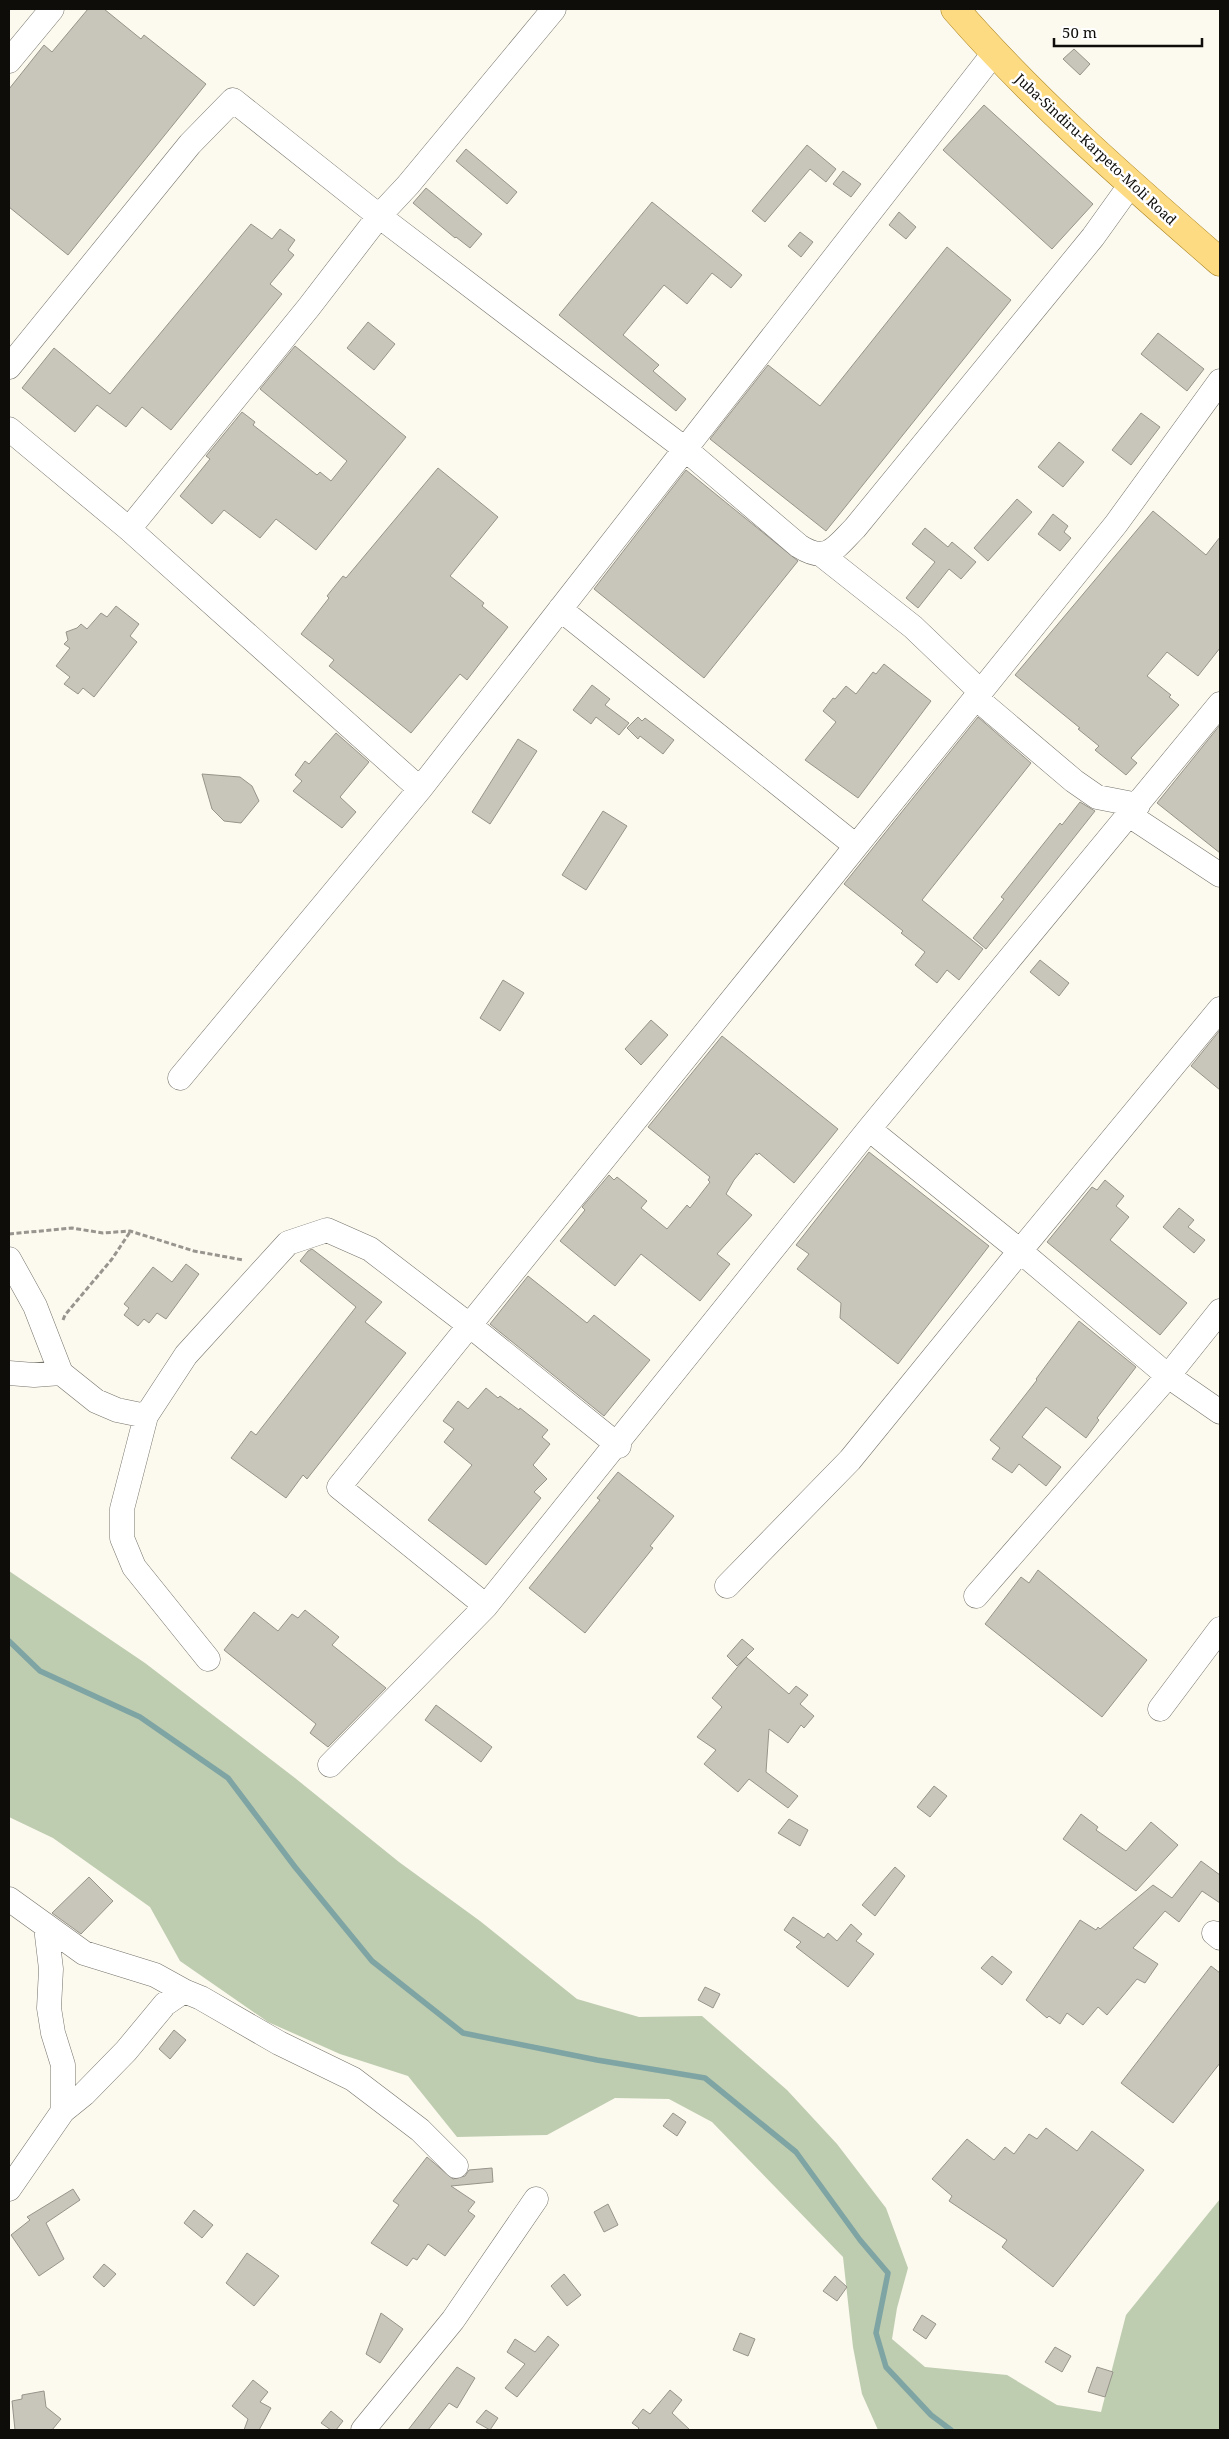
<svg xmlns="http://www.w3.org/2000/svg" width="1229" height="2439" font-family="'Noto Serif',serif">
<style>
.green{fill:#beccaf}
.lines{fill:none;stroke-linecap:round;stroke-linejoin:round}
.stream{stroke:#7ea4a4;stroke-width:5.5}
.building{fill:#c8c5bb;stroke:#97948b}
.minor-casing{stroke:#75736a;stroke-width:25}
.major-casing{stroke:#a88321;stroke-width:29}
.path{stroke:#97958e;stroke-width:3;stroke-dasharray:5 2.5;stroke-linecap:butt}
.minor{stroke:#fff;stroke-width:24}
.major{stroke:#fddb82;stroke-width:28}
.labels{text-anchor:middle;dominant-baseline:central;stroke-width:5;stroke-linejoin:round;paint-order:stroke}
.street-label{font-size:14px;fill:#0e0d0a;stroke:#fff}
</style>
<rect width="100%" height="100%" fill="#fcf9ef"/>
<path class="green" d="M 9,1571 L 145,1663 L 295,1778 L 399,1862 L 480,1921 L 577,1999 L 639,2017 L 702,2016 L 787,2090 L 837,2144 L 886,2208 L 908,2268 L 897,2308 L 892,2339 L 925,2367 L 1007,2375 L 1057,2405 L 1101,2412 L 1126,2315 L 1220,2199 L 1220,2430 L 878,2430 L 862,2394 L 853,2347 L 843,2257 L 712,2122 L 669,2099 L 615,2098 L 547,2135 L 457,2137 L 408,2076 L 340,2054 L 268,2022 L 180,1961 L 150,1907 L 53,1838 L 9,1817 Z"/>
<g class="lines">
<path class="stream" d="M 9,1641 L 40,1671 L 140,1717 L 228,1778 L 295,1867 L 372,1961 L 463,2033 L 597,2060 L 705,2078 L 796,2152 L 860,2240 L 888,2273 L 876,2333 L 886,2367 L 931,2415 L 951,2430"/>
</g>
<path class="building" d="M 88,9 L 104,9 L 141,39 L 144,35 L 206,84 L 68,255 L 9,207 L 9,89 L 44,45 L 52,52 Z
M 1074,49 L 1090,64 L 1080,75 L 1063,59 Z
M 984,105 L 1093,204 L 1052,249 L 943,150 Z
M 807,145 L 836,169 L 826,182 L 810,169 L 765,222 L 752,211 Z
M 466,149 L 517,192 L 507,204 L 456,161 Z
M 843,171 L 861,184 L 851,197 L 833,184 Z
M 426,188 L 482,234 L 470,248 L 456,237 L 455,238 L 413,203 Z
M 652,202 L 742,275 L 731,288 L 712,273 L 687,304 L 664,285 L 623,335 L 659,365 L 653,371 L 686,399 L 676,411 L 559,315 Z
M 899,212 L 916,227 L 906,239 L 889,225 Z
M 251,224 L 272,239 L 280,229 L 295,240 L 288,250 L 294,255 L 270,284 L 282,294 L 171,430 L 142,407 L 126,427 L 97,405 L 75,432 L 22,388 L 54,348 L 110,394 Z
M 800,232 L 813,242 L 801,257 L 788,246 Z
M 947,247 L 1011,300 L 826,531 L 710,439 L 768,365 L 820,406 Z
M 368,322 L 395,344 L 374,370 L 347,348 Z
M 1158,333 L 1204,369 L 1187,391 L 1141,354 Z
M 295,346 L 406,437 L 316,550 L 276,519 L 260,538 L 224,510 L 212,524 L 180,496 L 210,459 L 206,456 L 242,412 L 255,422 L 253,425 L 317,475 L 320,472 L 331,481 L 347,461 L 260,389 Z
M 1141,413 L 1160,427 L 1131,465 L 1112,450 Z
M 1059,442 L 1084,462 L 1063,487 L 1038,467 Z
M 438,468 L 498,517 L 450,576 L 484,603 L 482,606 L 508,627 L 467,680 L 460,674 L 411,733 L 329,666 L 334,660 L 301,634 L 329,598 L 327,596 L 343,576 L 346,578 Z
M 686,470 L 798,561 L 704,678 L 594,589 Z
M 1017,499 L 1032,512 L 988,561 L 974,548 Z
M 1153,511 L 1206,555 L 1220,537 L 1220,648 L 1198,676 L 1167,652 L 1147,676 L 1171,695 L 1169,697 L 1179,705 L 1131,758 L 1137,763 L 1126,775 L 1095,750 L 1099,746 L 1078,729 L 1080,728 L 1015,675 Z
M 1053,514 L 1068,526 L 1064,532 L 1071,538 L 1060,551 L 1038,534 Z
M 925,528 L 948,547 L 952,542 L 976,562 L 961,579 L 949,569 L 918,608 L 906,598 L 935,562 L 912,544 Z
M 116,606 L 139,624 L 130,636 L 137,642 L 94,697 L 83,688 L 78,694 L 64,684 L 70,677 L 56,666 L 70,648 L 64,644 L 68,640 L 66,632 L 77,628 L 81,624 L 87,629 L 101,613 L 107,617 Z
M 884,664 L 931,701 L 858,798 L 805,760 L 836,722 L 823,711 L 833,698 L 835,699 L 846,686 L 856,694 L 873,672 L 876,674 Z
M 592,685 L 610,699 L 605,705 L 629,723 L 619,735 L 596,717 L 591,724 L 573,710 Z
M 638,717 L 642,721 L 645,718 L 674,740 L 663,754 L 640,736 L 638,739 L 627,728 Z
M 978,717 L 1031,763 L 922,900 L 983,949 L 959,980 L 947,970 L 937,983 L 915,965 L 925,952 L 901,933 L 903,931 L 844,884 Z
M 1220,725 L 1220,853 L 1157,803 Z
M 336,733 L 369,762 L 340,797 L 356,812 L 342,828 L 293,791 L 302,781 L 295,775 L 305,761 L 309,764 Z
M 518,739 L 537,751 L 490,824 L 472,812 Z
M 202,774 L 240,777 L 252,786 L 259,801 L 241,823 L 224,821 L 212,809 Z
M 1080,802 L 1095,811 L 986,949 L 973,938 L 1004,899 L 1001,897 L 1060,823 L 1062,825 Z
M 603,811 L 627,826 L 586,890 L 562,875 Z
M 1040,960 L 1069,983 L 1059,996 L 1030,972 Z
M 503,980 L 524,993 L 500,1031 L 480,1018 Z
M 651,1020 L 668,1035 L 641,1065 L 625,1049 Z
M 1220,1030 L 1220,1090 L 1191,1066 Z
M 722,1036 L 838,1129 L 794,1183 L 759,1153 L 757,1155 L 756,1153 L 734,1180 L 726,1194 L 752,1215 L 717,1254 L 730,1264 L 700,1301 L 641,1254 L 615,1286 L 560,1241 L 585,1210 L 582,1207 L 609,1175 L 614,1180 L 617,1177 L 647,1201 L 641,1208 L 667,1229 L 687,1205 L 690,1208 L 710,1182 L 708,1180 L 710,1177 L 648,1127 Z
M 869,1152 L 989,1246 L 898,1364 L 840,1318 L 841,1303 L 797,1269 L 809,1254 L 796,1245 Z
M 1105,1180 L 1124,1196 L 1116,1206 L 1129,1217 L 1110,1240 L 1187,1303 L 1160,1335 L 1047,1242 L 1092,1187 L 1097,1190 Z
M 1179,1208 L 1194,1220 L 1188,1227 L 1205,1240 L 1194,1253 L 1163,1227 Z
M 312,1249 L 382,1302 L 365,1322 L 406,1353 L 307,1479 L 303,1475 L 286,1498 L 231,1458 L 251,1431 L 256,1435 L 356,1307 L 300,1261 L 308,1251 Z
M 186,1264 L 199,1274 L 166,1319 L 157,1313 L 149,1323 L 144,1319 L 138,1326 L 124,1315 L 129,1308 L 124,1304 L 153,1267 L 172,1282 Z
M 528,1276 L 587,1323 L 594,1315 L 650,1360 L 604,1416 L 490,1324 Z
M 1079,1321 L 1136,1367 L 1097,1418 L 1099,1420 L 1086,1438 L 1046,1407 L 1022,1437 L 1061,1467 L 1046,1486 L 1019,1464 L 1012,1473 L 992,1459 L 1000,1448 L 990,1440 L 1037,1380 L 1036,1379 Z
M 486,1388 L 498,1398 L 500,1396 L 519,1410 L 520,1408 L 548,1430 L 542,1437 L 550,1444 L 533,1465 L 547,1479 L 534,1492 L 541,1498 L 486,1565 L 428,1520 L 472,1465 L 444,1442 L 454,1429 L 443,1421 L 458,1401 L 468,1409 Z
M 618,1472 L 674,1516 L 650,1546 L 653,1548 L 585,1633 L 529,1588 L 600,1500 L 597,1498 Z
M 1038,1570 L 1147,1660 L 1102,1717 L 985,1624 L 1021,1577 L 1029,1583 Z
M 305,1610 L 339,1637 L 332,1645 L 386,1688 L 328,1747 L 310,1733 L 316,1724 L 224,1650 L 254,1612 L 278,1631 L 292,1614 L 298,1618 Z
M 742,1639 L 754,1649 L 737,1666 L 727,1656 Z
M 746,1657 L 789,1694 L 796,1686 L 808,1695 L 800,1704 L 814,1716 L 804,1728 L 801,1725 L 788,1743 L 769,1729 L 766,1772 L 798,1796 L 788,1808 L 749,1779 L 738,1792 L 704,1764 L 716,1750 L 697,1737 L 722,1707 L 712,1698 Z
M 436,1705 L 492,1747 L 481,1762 L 425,1720 Z
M 934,1786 L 947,1796 L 930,1817 L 917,1807 Z
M 1081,1814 L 1098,1827 L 1096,1830 L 1126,1851 L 1151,1822 L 1178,1845 L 1136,1891 L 1063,1839 Z
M 789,1819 L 808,1830 L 800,1846 L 778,1833 Z
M 1201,1861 L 1220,1875 L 1220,1903 L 1202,1891 L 1179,1922 L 1165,1911 L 1133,1948 L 1158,1964 L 1145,1983 L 1137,1979 L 1107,2015 L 1098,2007 L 1083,2025 L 1067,2013 L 1060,2024 L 1049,2016 L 1047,2018 L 1026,2000 L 1080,1920 L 1096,1930 L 1098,1927 L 1100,1929 L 1153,1885 L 1172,1898 Z
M 895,1867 L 905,1876 L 875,1916 L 862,1905 Z
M 89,1877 L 113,1901 L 81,1934 L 52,1913 Z
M 793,1917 L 824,1938 L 828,1933 L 837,1941 L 851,1924 L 862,1934 L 856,1941 L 874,1954 L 848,1987 L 796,1947 L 801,1942 L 784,1930 Z
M 992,1956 L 1012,1972 L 1002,1985 L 981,1968 Z
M 1211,1966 L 1220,1973 L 1220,2063 L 1173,2123 L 1121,2083 Z
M 705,1987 L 720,1994 L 713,2008 L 698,2000 Z
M 174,2030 L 186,2040 L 170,2059 L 159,2049 Z
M 673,2113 L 686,2122 L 677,2136 L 663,2126 Z
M 1046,2128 L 1077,2151 L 1092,2131 L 1144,2170 L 1053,2287 L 1002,2247 L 1007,2240 L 949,2201 L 952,2196 L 932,2179 L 967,2139 L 994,2160 L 1005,2147 L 1014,2154 L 1029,2134 L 1037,2139 Z
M 427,2157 L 453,2179 L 465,2176 L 469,2170 L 492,2168 L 493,2182 L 451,2186 L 475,2202 L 468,2211 L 475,2216 L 445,2256 L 428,2244 L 417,2260 L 413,2258 L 407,2266 L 371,2243 L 399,2205 L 393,2201 Z
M 73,2189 L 80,2200 L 46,2223 L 64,2259 L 39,2276 L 11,2235 L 30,2220 L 27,2217 Z
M 608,2204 L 618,2225 L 604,2232 L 594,2212 Z
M 194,2210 L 213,2225 L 202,2238 L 184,2223 Z
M 247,2253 L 279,2276 L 254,2306 L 226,2283 Z
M 104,2264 L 116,2274 L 104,2287 L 93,2277 Z
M 564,2274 L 581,2295 L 567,2306 L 551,2286 Z
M 835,2276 L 847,2287 L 837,2301 L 823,2291 Z
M 381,2313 L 403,2329 L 380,2363 L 366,2354 Z
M 922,2315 L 936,2324 L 926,2339 L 913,2330 Z
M 740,2333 L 755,2339 L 748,2356 L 733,2350 Z
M 548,2336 L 559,2345 L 517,2397 L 505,2388 L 525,2364 L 507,2352 L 515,2339 L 535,2352 Z
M 1055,2347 L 1071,2356 L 1062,2372 L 1045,2362 Z
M 457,2367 L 475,2378 L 457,2408 L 449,2403 L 428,2430 L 408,2430 Z
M 1097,2367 L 1113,2372 L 1105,2397 L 1088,2392 Z
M 253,2380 L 268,2392 L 260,2402 L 271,2408 L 259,2430 L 244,2430 L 248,2419 L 232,2406 Z
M 670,2390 L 682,2400 L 672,2413 L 690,2430 L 637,2430 L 639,2428 L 632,2423 L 643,2409 L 650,2414 Z
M 44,2391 L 46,2407 L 61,2419 L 52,2430 L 15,2430 L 12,2401 L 22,2399 L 22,2395 Z
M 486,2410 L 498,2418 L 490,2430 L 476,2422 Z
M 331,2411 L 343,2421 L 336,2430 L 331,2430 L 321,2423 Z"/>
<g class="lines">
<defs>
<path id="minor" d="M 9,61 L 52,9
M 9,367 L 190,144 L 233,100 L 379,216 L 685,449 L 799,546 C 827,564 835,548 855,528 L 1093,237 L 1131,184
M 9,429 L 129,529 L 420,789
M 129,529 L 309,307 L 379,216 L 408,185 L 554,9
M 822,555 L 913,627 L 981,692
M 560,609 L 856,846
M 976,698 L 1074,781 L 1097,797 L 1138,805
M 1129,815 L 1220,875
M 180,1078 L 420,789 L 994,53
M 869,1129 L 1020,1251 L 1168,1376 L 1220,1412
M 9,1259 L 35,1306 L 61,1373 L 96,1401 L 117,1410 L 146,1416
M 9,1373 L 34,1375 L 61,1373
M 727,1586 L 850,1460 L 1020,1251 L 1220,1009
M 976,1596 L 1168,1376 L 1220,1311
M 486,1606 L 339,1487 L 1116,524 L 1220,381
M 208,1659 L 134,1567 L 122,1538 L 122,1509 L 146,1416 L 186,1355 L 288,1243 L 327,1230 L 370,1249 L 473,1328 L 619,1446
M 1160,1709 L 1220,1629
M 330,1765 L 486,1606 L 869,1129 L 1220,704
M 9,1899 L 84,1953 L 155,1975 L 184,1991
M 46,1927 L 51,1969 L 49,2008 L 53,2033 L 63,2065 L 63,2111
M 1214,1933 L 1220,1938
M 9,2189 L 63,2111 L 84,2094 L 126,2051 L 165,2004 L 184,1991 L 201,1998 L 279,2043 L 353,2079 L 420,2130 L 456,2166
M 363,2430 L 453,2320 L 536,2199"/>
<path id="major" d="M 955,9 C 1037,103 1127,181 1220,262"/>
</defs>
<use href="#minor" class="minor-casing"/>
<use href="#major" class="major-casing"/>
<path class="path" d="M 9,1234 L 72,1228 L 103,1233 L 130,1231 L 194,1251 L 243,1260
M 63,1320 L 65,1315 L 112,1259 L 130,1232"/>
<use href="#minor" class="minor"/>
<use href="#major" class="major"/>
</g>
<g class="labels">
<g class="street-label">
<text transform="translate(1096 149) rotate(43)">Juba-Sindiru-Karpeto-Moli Road</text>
</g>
</g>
<rect width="1229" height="2439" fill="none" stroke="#0e0d0a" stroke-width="20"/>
<path d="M1054 38v8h148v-8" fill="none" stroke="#0e0d0a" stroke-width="2.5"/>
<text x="1062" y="38" font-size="15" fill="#0e0d0a" stroke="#ffffff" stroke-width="4" paint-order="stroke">50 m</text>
</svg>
